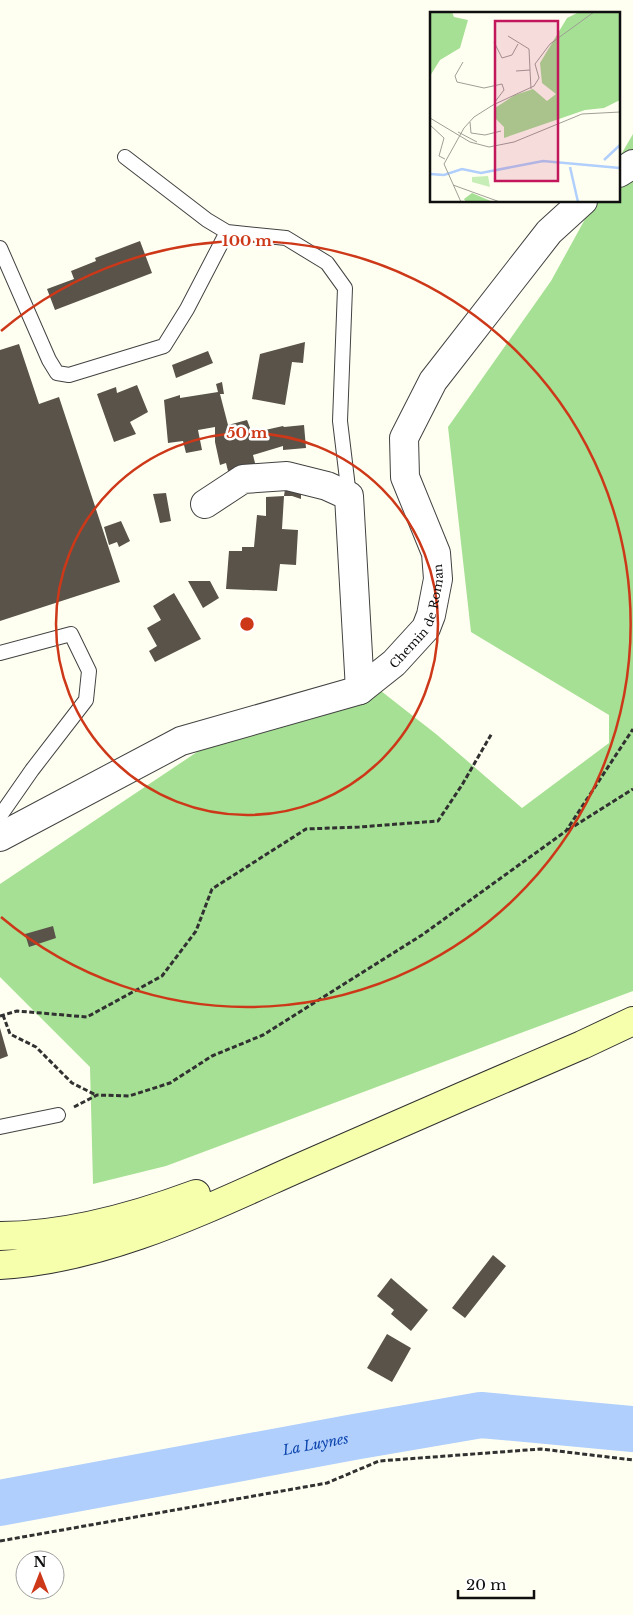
<svg xmlns="http://www.w3.org/2000/svg" width="633" height="1615" font-family="'Libre Baskerville',serif">
<style>
.forest{fill:#a6e094}
.lines{fill:none;stroke-linecap:round;stroke-linejoin:round}
.river{stroke:#b0cffc;stroke-width:46}
.building{fill:#59534a}
.service-casing{stroke:#424242;stroke-width:16}
.minor-casing{stroke:#424242;stroke-width:30}
.secondary-casing{stroke:#313131;stroke-width:30}
.path{stroke:#313131;stroke-width:3;stroke-dasharray:5 2.5;stroke-linecap:butt}
.service{stroke:#fff;stroke-width:14}
.minor{stroke:#fff;stroke-width:28}
.secondary{stroke:#f6ffac;stroke-width:28}
.ring{fill:none;stroke:#cd3819;stroke-width:2.5}
.labels{text-anchor:middle;dominant-baseline:central;stroke-width:5;stroke-linejoin:round;paint-order:stroke}
.street-label{font-size:12px;fill:#0f0f0f;stroke:#fff}
.water-label{font-size:14px;font-style:italic;fill:#0c44ad;stroke:#fff}
.inset-river{fill:none;stroke:#b0cffc;stroke-width:2.5}
.inset-road{fill:none;stroke:#9f9f97;stroke-width:1}
.view{fill:#c2185b;fill-opacity:0.15;stroke:#c2185b;stroke-width:2.5}
.inset-edge{fill:none;stroke:#0f0f0f;stroke-width:2.5}
.centre{fill:#cd3819;stroke:#fff;stroke-width:2.5}
.ring-label{font-size:15px;text-anchor:middle;font-weight:bold;fill:#cd3819;stroke:#fff;stroke-width:5;stroke-linejoin:round;paint-order:stroke}
</style>
<rect width="100%" height="100%" fill="#fffff1"/>
<path class="forest" d="M 633,134 L 633,991 L 166,1166 L 93,1184 L 90,1067 L 0,977 L 0,884 L 200,750 L 381,691 L 436,734 L 522,808 L 609,743 L 609,715 L 471,632 L 448,427 L 551,281 L 595,201 L 619,201 L 619,158 Z"/>
<g class="lines">
<path class="river" id="s1" d="M 0,1503 L 354,1437 L 481,1415 L 633,1429"/>
</g>
<path class="building" d="M 140,241 L 152,273 L 55,310 L 47,289 L 74,279 L 71,271 L 96,261 L 95,258 Z
M 305,342 L 303,363 L 292,362 L 285,405 L 252,399 L 260,354 Z
M 19,344 L 39,404 L 59,397 L 120,582 L 0,621 L 0,350 Z
M 208,351 L 213,363 L 176,378 L 172,365 Z
M 222,382 L 224,394 L 220,394 L 228,425 L 247,420 L 252,433 L 283,426 L 284,427 L 304,425 L 306,448 L 283,450 L 283,446 L 253,455 L 256,467 L 229,475 L 226,463 L 220,465 L 215,442 L 215,427 L 198,430 L 202,450 L 186,453 L 183,441 L 168,443 L 164,400 L 180,395 L 180,398 L 218,392 L 216,384 Z
M 137,385 L 148,412 L 130,422 L 136,434 L 114,442 L 97,394 L 116,387 L 117,393 Z
M 285,489 L 301,493 L 301,499 L 292,496 L 284,496 Z
M 166,493 L 171,521 L 160,523 L 153,494 Z
M 284,496 L 282,529 L 298,530 L 296,565 L 280,564 L 277,591 L 226,589 L 229,551 L 242,551 L 242,547 L 254,547 L 257,515 L 266,516 L 266,497 Z
M 121,521 L 130,541 L 119,547 L 117,542 L 109,545 L 104,527 Z
M 188,581 L 210,581 L 219,598 L 203,608 Z
M 174,593 L 201,639 L 155,662 L 149,651 L 157,646 L 147,628 L 161,620 L 153,606 Z
M 53,926 L 56,938 L 29,947 L 25,934 Z
M 0,1028 L 8,1056 L 0,1059 Z
M 493,1255 L 506,1266 L 465,1318 L 452,1308 Z
M 391,1278 L 428,1310 L 411,1331 L 391,1314 L 394,1310 L 377,1296 Z
M 387,1334 L 411,1348 L 392,1382 L 367,1368 Z"/>
<g class="lines">
<defs>
<path id="service" d="M 125,157 L 207,220 L 227,232 L 286,238 L 327,263 L 345,288 L 340,421 L 349,496
M 0,248 L 49,360 L 57,373 L 69,375 L 164,346 L 187,309 L 227,232
M 0,653 L 71,634 L 89,671 L 86,700 L 32,770 L 0,816
M 0,1127 L 58,1115"/>
<g id="minor">
<path d="M 619,173 L 633,164"/>
<path d="M 205,504 L 243,479 L 287,476 L 327,486 L 349,496 L 360,690"/>
<path id="s2" d="M 0,837 L 181,741 L 360,690 L 394,663 L 426,628 L 431,615 L 438,579 L 436,553 L 405,477 L 404,438 L 433,381 L 549,232 L 583,201"/>
</g>
<path id="secondary" d="M 0,1236 C 66,1236 134,1217 196,1194
M 0,1265 C 104,1259 200,1212 294,1170 C 389,1128 486,1086 582,1045 L 633,1021"/>
</defs>
<use href="#service" class="service-casing"/>
<use href="#minor" class="minor-casing"/>
<use href="#secondary" class="secondary-casing"/>
<path class="path" d="M 568,830 L 633,789
M 3,1015 L 10,1034 L 36,1047 L 72,1083 L 96,1095
M 0,1016 L 17,1011 L 87,1017 L 162,976 L 196,931 L 212,889 L 306,829 L 359,827 L 438,821 L 462,785 L 492,733
M 74,1107 L 97,1095 L 129,1096 L 170,1083 L 212,1056 L 263,1035 L 422,935 L 566,831 L 633,729
M 0,1541 L 327,1483 L 379,1461 L 541,1449 L 633,1460"/>
<use href="#service" class="service"/>
<use href="#minor" class="minor"/>
<use href="#secondary" class="secondary"/>
</g>
<g class="ring">
<circle cx="247" cy="624" r="191"/>
<path d="M1 331A383 383 0 1 1 1 917"/>
</g>
<g class="labels">
<g class="street-label">
<text stroke="none"><textPath href="#s2" startOffset="489">Chemin de Roman</textPath></text>
</g>
<g class="water-label">
<text stroke="none"><textPath href="#s1" startOffset="321">La Luynes</textPath></text>
</g>
</g>
<g transform="translate(430 12)">
<rect width="190" height="190" fill="#fffff1"/>
<path d="M 58,164 L 60,175 L 42,170 L 42,165 Z" fill="#c7eeb6"/>
<path d="M 0,0 L 22,0 L 24,5 L 38,8 L 30,36 L 10,48 L 0,64 ZM 149,0 L 190,0 L 190,88 L 174,96 L 155,98 L 74,126 L 74,115 L 64,105 L 65,96 L 85,83 L 103,77 L 117,89 L 126,82 L 112,71 L 110,51 L 137,6 ZM 42,181 L 63,190 L 36,190 L 34,187 Z" fill="#a6e094"/>
<path class="inset-river" d="M 174,148 L 190,133M 140,155 L 148,190M 0,162 L 14,163 L 32,157 L 51,161 L 113,149 L 190,156"/>
<path class="inset-road" d="M 78,24 L 99,37 L 100,58M 64,30 L 72,46 L 82,43 L 88,32M 33,50 L 25,64 L 27,70 L 54,76 L 72,72 L 74,78 L 64,91M 86,59 L 100,58 L 101,77M 0,106 L 40,130 L 59,135 L 84,130 L 152,102 L 190,100M 40,110 L 41,121 L 55,123 L 71,119M 0,113 L 14,126 L 9,144 L 15,147M 28,120 L 47,130M 23,173 L 70,190M 31,190 L 14,152 L 34,116 L 44,105 L 63,93 L 104,74 L 109,66 L 105,52 L 120,32 L 164,0"/>
<path class="view" d="M 65,9 L 128,9 L 128,169 L 65,169 Z"/>
<rect width="190" height="190" class="inset-edge"/>
</g>
<circle cx="247" cy="624" r="8" class="centre"/>
<g class="ring-label">
<text x="247" y="246">100 m</text>
<text x="247" y="438">50 m</text>
</g>
<g transform="translate(40 1575)"><circle r="24" fill="#ffffff" stroke="#9f9f9f"/>
<path d="M0-4L9 19L0 12L-9 19Z" fill="#cd3819"/>
<text y="-8" font-size="14" font-weight="bold" text-anchor="middle" fill="#0f0f0f">N</text>
</g>
<path d="M458 1590v8h76v-8" fill="none" stroke="#0f0f0f" stroke-width="2.5"/>
<text x="466" y="1590" font-size="15" fill="#0f0f0f" stroke="#ffffff" stroke-width="4" paint-order="stroke">20 m</text>
</svg>
